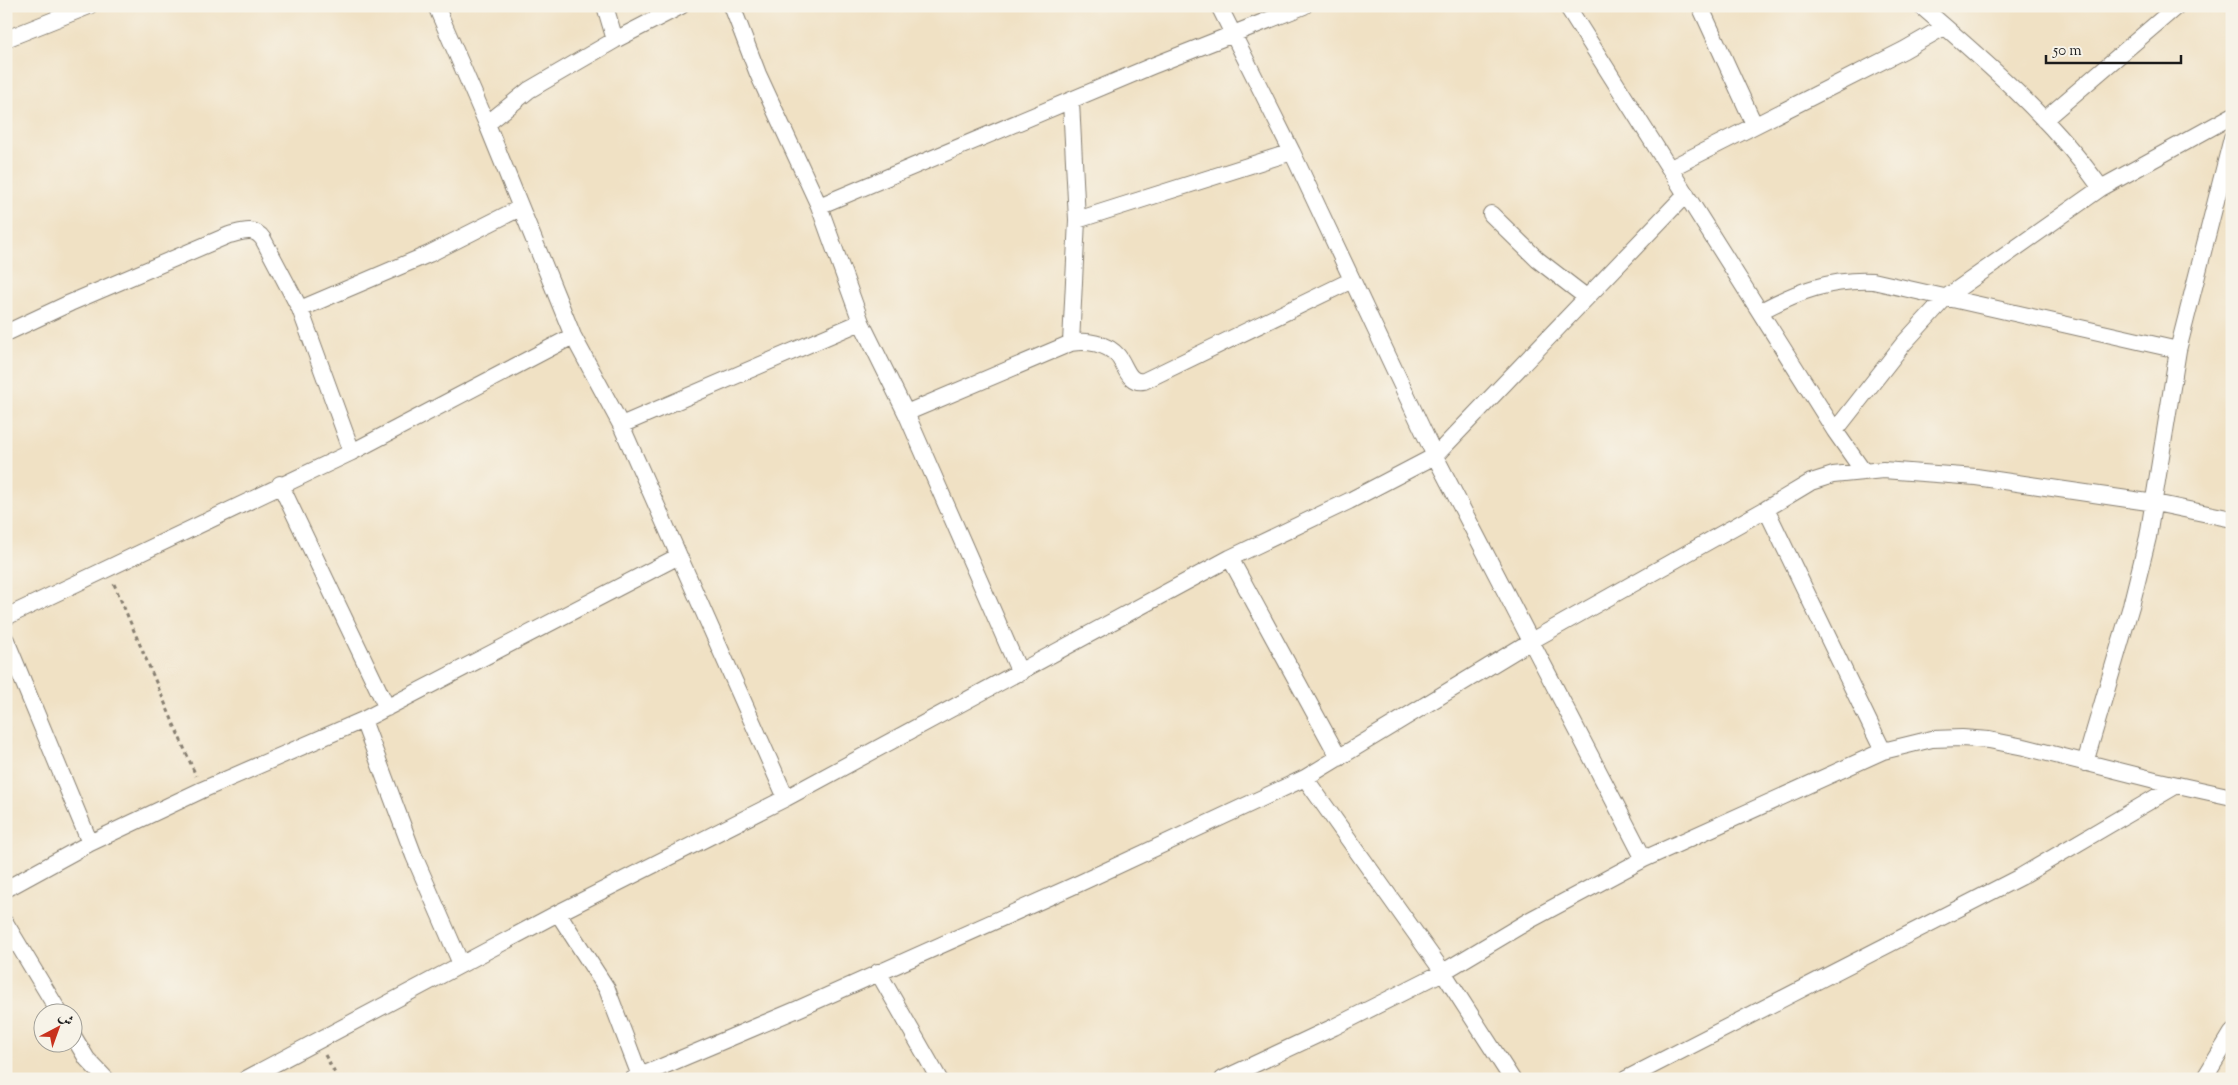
<svg xmlns="http://www.w3.org/2000/svg" width="2238" height="1085" font-family="'Sorts Mill Goudy',Amiri,serif">
<style>
.lines{fill:none;stroke-linecap:round;stroke-linejoin:round}
.minor-casing{stroke:#867e70;stroke-width:18}
.path{stroke:#867e70;stroke-width:3;stroke-dasharray:4 4;stroke-linecap:butt}
.minor{stroke:#fff;stroke-width:16}
</style>
<rect width="100%" height="100%" fill="#f7f3e8"/>
<filter id="ink" filterUnits="userSpaceOnUse"><feTurbulence type="fractalNoise" baseFrequency=".02" numOctaves="2"/><feDisplacementMap in="SourceGraphic" scale="10" xChannelSelector="R" yChannelSelector="G"/><feConvolveMatrix kernelMatrix="1 2 1 2 8 2 1 2 1" color-interpolation-filters="sRGB"/></filter>
<filter id="wash" filterUnits="userSpaceOnUse"><feTurbulence type="fractalNoise" baseFrequency=".0096" numOctaves="4" result="noise"/><feDisplacementMap in="SourceGraphic" scale="20" xChannelSelector="R" yChannelSelector="G"/><feGaussianBlur stdDeviation="1.12" result="paint"/><feColorMatrix in="noise" values="0 0 0 0 0 0 0 0 0 0 0 0 0 0 0 0 0 1.4 0 .05"/><feComposite in="paint" operator="in"/></filter>
<g filter="url(#wash)">
<rect width="100%" height="100%" fill="#f0e1c4"/>
</g>
<g filter="url(#ink)">
<g class="lines">
<defs>
<path id="minor" d="M 436,6 L 487,124 L 573,336 L 621,425 L 786,798
M 605,6 L 615,40
M 732,6 L 758,74 L 819,206 L 861,322 L 906,413 L 1020,673
M 1219,6 L 1292,152 L 1435,456 L 1644,859
M 1567,6 L 1835,431
M 1700,6 L 1754,124
M 1921,6 C 1985,61 2052,119 2101,188
M 6,39 L 89,6
M 2044,120 L 2177,6
M 487,124 L 529,90 L 615,40 L 681,6
M 1671,168 L 1904,50 L 1944,27
M 819,206 L 1152,66 L 1304,6
M 1491,214 L 1538,260 L 1586,297
M 1077,220 L 1292,152
M 300,309 L 429,254 L 520,208
M 1761,311 C 1798,291 1831,279 1873,281 L 2178,350
M 6,333 L 70,303 L 229,235 C 242,232 254,226 263,239 L 300,309 L 352,452
M 1071,343 L 1077,220 L 1071,102
M 906,413 L 1071,343 C 1086,340 1107,343 1118,356 C 1126,366 1128,384 1144,381 L 1352,280
M 621,425 L 861,322
M 1863,471 L 1835,431 L 1904,343 L 1945,298 L 2101,188 L 2232,116
M 280,484 L 387,708
M 1766,509 L 1883,751
M 1230,558 L 1339,758
M 6,617 L 352,452 L 573,336
M 6,640 L 90,843
M 363,720 L 414,856 L 461,964
M 2085,763 L 2131,606 L 2148,537 L 2178,350 L 2232,138
M 1305,778 L 1443,972 L 1512,1079
M 6,889 L 90,843 L 202,790 L 363,720 L 677,557
M 558,913 L 607,989 L 640,1076
M 6,924 L 59,1012
M 878,972 L 939,1079
M 72,1034 L 87,1059 L 106,1079
M 246,1079 L 558,913 L 786,798 L 1230,558 L 1349,501 L 1435,456 L 1686,194
M 633,1079 L 798,1009 L 1080,883 L 1305,778 L 1531,641 L 1766,509 L 1811,482 L 1833,475 L 1883,470 L 1976,477 L 2155,503 L 2232,519
M 1223,1079 L 1334,1027 L 1443,972 L 1530,920 L 1644,859 L 1883,751 L 1932,739 L 1962,738 L 1989,740 L 2024,747 L 2155,780 L 2232,797
M 1626,1079 L 2020,877 L 2177,785
M 2204,1079 L 2232,1033"/>
</defs>
<use href="#minor" class="minor-casing"/>
<path class="path" d="M 114,584 L 196,776
M 325,1055 L 338,1079"/>
<use href="#minor" class="minor"/>
</g>
</g>
<rect width="2238" height="1085" fill="none" stroke="#f7f3e8" stroke-width="25"/>
<g transform="translate(58 1028) rotate(41)"><circle r="24" fill="#f7f3e8" stroke="#9f9d96"/>
<path d="M0-4L9 19L0 12L-9 19Z" fill="#c8321e"/>
<text y="-8" font-size="14" font-weight="bold" text-anchor="middle" fill="#1c1c1c">ش</text>
</g>
<path d="M2046 55v8h135v-8" fill="none" stroke="#1c1c1c" stroke-width="2.5"/>
<text x="2053" y="55" font-size="15" fill="#1c1c1c" stroke="#f7f3e8" stroke-width="4" paint-order="stroke">50 m</text>
</svg>
